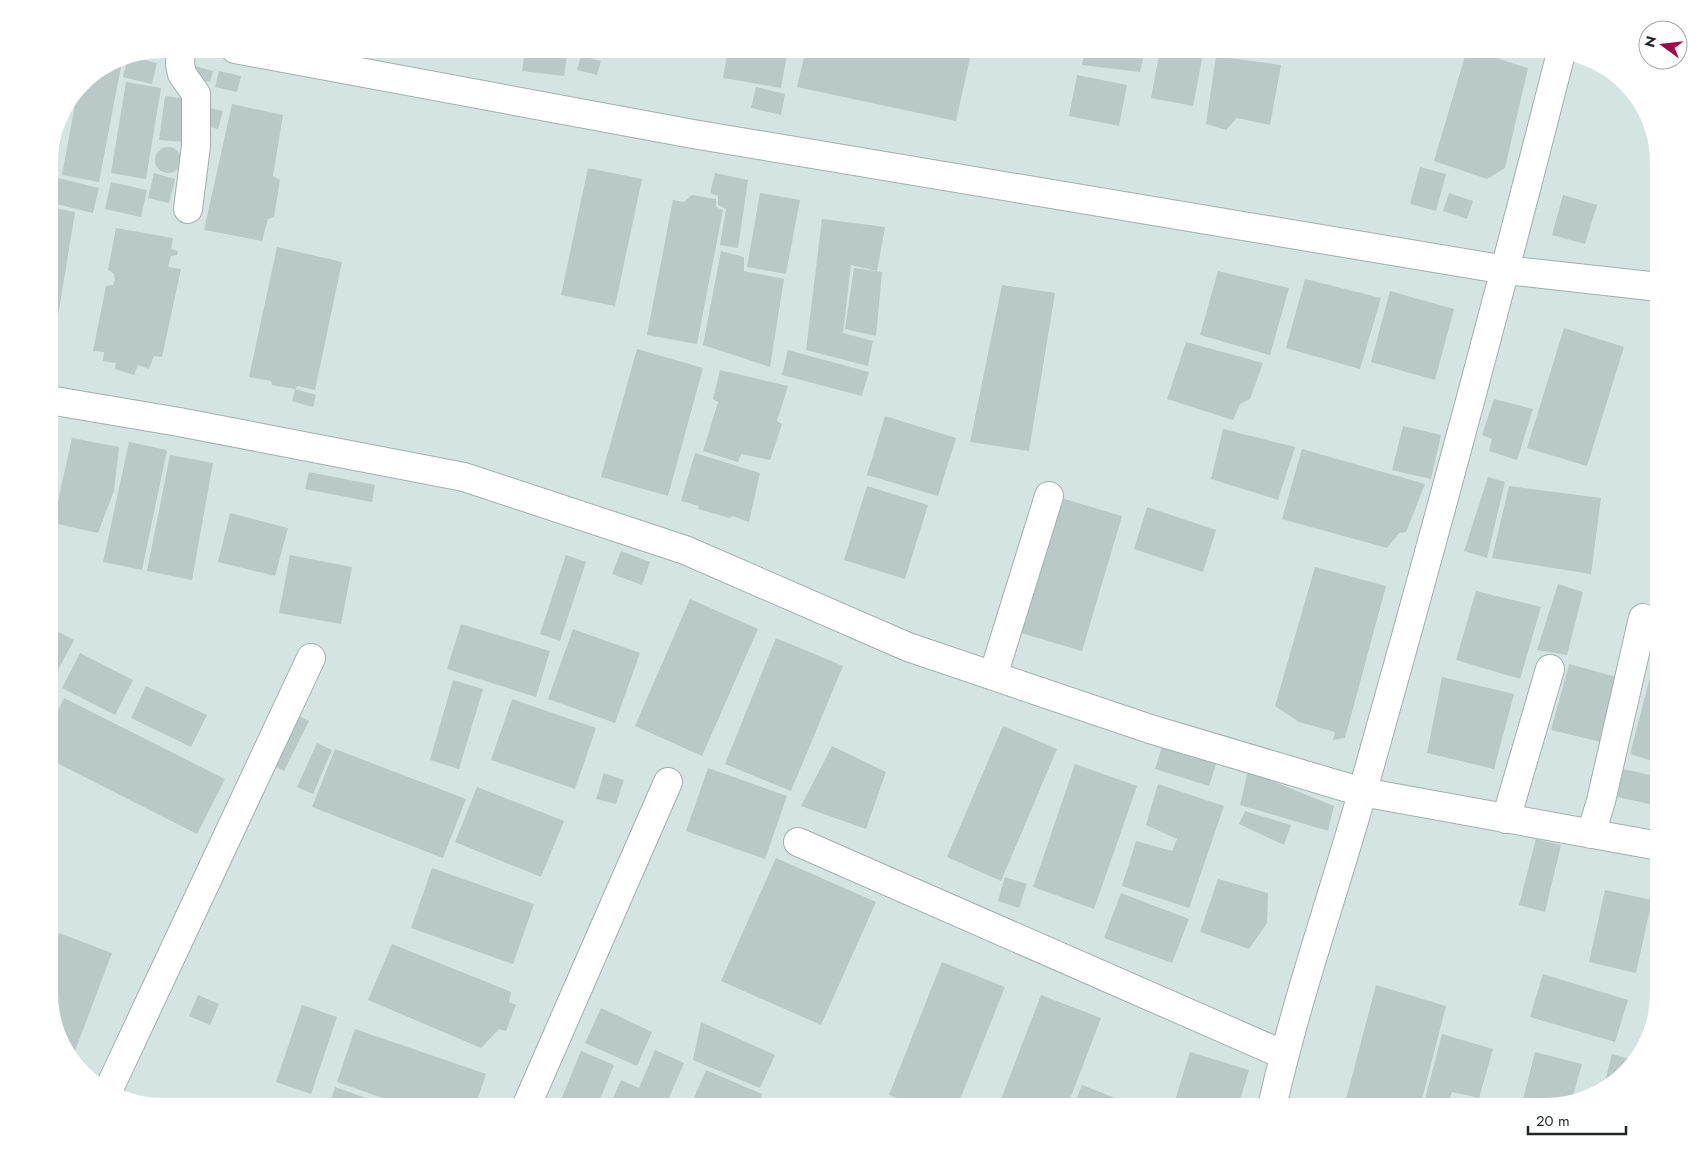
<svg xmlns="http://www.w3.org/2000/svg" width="1708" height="1156" font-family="Jost,sans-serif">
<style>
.building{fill:#b9c9c7}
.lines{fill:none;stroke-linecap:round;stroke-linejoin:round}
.minor-casing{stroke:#a0afad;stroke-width:30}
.minor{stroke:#fff;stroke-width:28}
</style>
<rect width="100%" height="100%" fill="#d4e4e2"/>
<path class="building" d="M 525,49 L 568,49 L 564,76 L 522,71 Z
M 636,49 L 664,49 L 663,53 Z
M 670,49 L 704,49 L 703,57 Z
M 728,49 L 788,49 L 781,88 L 723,78 Z
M 806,49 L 972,49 L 956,121 L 797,87 Z
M 1085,49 L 1145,49 L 1140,72 L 1082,65 Z
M 1160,49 L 1204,49 L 1193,106 L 1151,98 Z
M 1467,49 L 1528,68 L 1505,168 L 1487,179 L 1434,161 Z
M 153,51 L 151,59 L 132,55 L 133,54 Z
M 123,56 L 99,182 L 62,175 L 78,88 L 82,82 Z
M 128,56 L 157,63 L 152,84 L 123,77 Z
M 581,56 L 601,61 L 597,75 L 577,70 Z
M 1216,56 L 1281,65 L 1270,125 L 1237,118 L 1226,130 L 1206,124 Z
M 195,66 L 213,71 L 210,82 L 192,78 Z
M 219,71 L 241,76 L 237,92 L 215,87 Z
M 1077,75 L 1127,85 L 1119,126 L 1069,116 Z
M 126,82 L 161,88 L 146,179 L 111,173 Z
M 756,87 L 785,94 L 781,115 L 751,108 Z
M 165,96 L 188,99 L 182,142 L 159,140 Z
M 68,102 L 50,196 L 49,196 L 49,155 L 57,118 Z
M 232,104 L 283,115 L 273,176 L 280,180 L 274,217 L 268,219 L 262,241 L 204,230 Z
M 206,107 L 223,111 L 218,129 L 202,125 Z
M155 160a13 13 0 1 1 26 0a13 13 0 1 1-26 0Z
M 1420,167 L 1446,174 L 1436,211 L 1410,204 Z
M 588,168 L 642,179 L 615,306 L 561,295 Z
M 154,173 L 175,179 L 169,203 L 148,198 Z
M 715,173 L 748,180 L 738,248 L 720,245 L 726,209 L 718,205 L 718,196 L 710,193 Z
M 58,178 L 99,188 L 93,213 L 52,203 Z
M 111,182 L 147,190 L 141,217 L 105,209 Z
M 760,193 L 800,200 L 786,274 L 747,267 Z
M 1449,193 L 1473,201 L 1467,219 L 1443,211 Z
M 692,195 L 716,199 L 716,207 L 723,210 L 697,344 L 647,335 L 673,200 L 684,202 Z
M 1563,195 L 1597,205 L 1585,244 L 1552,235 Z
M 49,207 L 75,212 L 54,341 L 49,340 Z
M 822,219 L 885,227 L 877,271 L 851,265 L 843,333 L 873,341 L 868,366 L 806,350 Z
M 116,228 L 173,238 L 171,249 L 178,251 L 177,255 L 171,256 L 168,267 L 181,269 L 162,357 L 154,356 L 149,369 L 138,365 L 134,375 L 115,369 L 116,363 L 103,361 L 104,352 L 93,351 L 106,286 L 113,285 L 115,279 L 113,273 L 108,270 Z
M 277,247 L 342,262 L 315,390 L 298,386 L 295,389 L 272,385 L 271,381 L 249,377 Z
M 721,251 L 744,257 L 744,271 L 784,279 L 770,367 L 703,345 Z
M 854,268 L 882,272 L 876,336 L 845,329 Z
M 1218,271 L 1289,288 L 1270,355 L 1200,335 Z
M 1305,279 L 1381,298 L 1360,369 L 1286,348 Z
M 1002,285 L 1055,293 L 1029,451 L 970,442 Z
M 1390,291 L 1454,309 L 1435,380 L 1371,362 Z
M 1564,328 L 1624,347 L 1587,466 L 1527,448 Z
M 1186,342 L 1263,363 L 1250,399 L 1240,404 L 1233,420 L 1167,399 Z
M 637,349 L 703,368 L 668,496 L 601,477 Z
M 788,350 L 869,372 L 862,396 L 782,375 Z
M 720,370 L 788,386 L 777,421 L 782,424 L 770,460 L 741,454 L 738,462 L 703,451 L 718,402 L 713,399 Z
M 295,389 L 316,395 L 313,407 L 292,401 Z
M 1494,399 L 1533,409 L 1517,460 L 1489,451 L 1492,439 L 1482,435 Z
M 885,416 L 956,438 L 938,496 L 867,475 Z
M 1403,426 L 1441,435 L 1431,479 L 1392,470 Z
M 1223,429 L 1295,447 L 1278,500 L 1211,479 Z
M 72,438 L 119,447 L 114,491 L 98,533 L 53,523 Z
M 129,442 L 167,450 L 142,570 L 103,562 Z
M 1302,449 L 1425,484 L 1406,532 L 1399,533 L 1387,548 L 1282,519 Z
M 695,453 L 760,473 L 749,522 L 732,516 L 730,518 L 698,509 L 699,506 L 681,501 Z
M 170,455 L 213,463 L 192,580 L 147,571 Z
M 309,472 L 375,485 L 372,502 L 305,489 Z
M 1488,477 L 1505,482 L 1487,558 L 1464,551 Z
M 867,486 L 928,505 L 905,579 L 844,560 Z
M 1509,486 L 1601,498 L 1591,574 L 1492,558 Z
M 1061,498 L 1122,516 L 1082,651 L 1021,633 Z
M 1147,507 L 1216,530 L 1203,572 L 1134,549 Z
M 230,513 L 288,528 L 275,576 L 218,562 Z
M 621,551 L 650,562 L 642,585 L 612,574 Z
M 290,555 L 352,567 L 341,624 L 279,613 Z
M 566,555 L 586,562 L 560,641 L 540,634 Z
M 1315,567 L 1386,586 L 1345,738 L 1333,740 L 1335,732 L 1299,722 L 1275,706 Z
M 1558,584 L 1583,592 L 1567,655 L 1537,650 Z
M 1476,591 L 1541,607 L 1520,679 L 1456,660 Z
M 690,599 L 758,629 L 702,756 L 635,726 Z
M 461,624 L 550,651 L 536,697 L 447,669 Z
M 49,627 L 74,640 L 57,672 L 49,668 Z
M 573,629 L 640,653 L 615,723 L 548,699 Z
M 776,638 L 843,666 L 791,791 L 725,764 Z
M 1659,643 L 1659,763 L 1630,754 Z
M 80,653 L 133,680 L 115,715 L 62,688 Z
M 1569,664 L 1620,678 L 1601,742 L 1551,730 Z
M 1442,677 L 1514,694 L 1494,769 L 1427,753 Z
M 453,680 L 483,689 L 459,769 L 430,760 Z
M 146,686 L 207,715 L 191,747 L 131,718 Z
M 64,698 L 225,779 L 197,834 L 49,759 L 49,729 Z
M 512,699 L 596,728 L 575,789 L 491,760 Z
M 295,714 L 309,721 L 284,771 L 270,764 Z
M 1003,726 L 1057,749 L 1001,881 L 947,857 Z
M 317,743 L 332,750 L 313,794 L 297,787 Z
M 832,746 L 886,772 L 866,829 L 801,806 Z
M 1162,747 L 1216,764 L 1209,786 L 1155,769 Z
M 335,749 L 466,799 L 443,858 L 312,807 Z
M 1075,764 L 1137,786 L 1094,909 L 1033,887 Z
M 708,768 L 787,796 L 765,859 L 686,831 Z
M 1623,769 L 1659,777 L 1659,806 L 1617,797 Z
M 1248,771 L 1334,806 L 1328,831 L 1240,805 Z
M 604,773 L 624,780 L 616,804 L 596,799 Z
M 1158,784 L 1224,806 L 1189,908 L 1122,886 L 1136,841 L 1172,851 L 1177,839 L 1146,825 Z
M 477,787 L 564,821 L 541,877 L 455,842 Z
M 1245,811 L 1291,825 L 1284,845 L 1239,824 Z
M 1536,839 L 1561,845 L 1545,912 L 1519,905 Z
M 776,858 L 876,902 L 821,1025 L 721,981 Z
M 432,868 L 534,904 L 513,964 L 411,928 Z
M 1005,877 L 1027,884 L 1019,908 L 998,901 Z
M 1218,879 L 1268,893 L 1267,923 L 1249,949 L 1200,932 Z
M 1605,890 L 1652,900 L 1636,973 L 1589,962 Z
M 1121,893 L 1189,919 L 1172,963 L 1104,938 Z
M 59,933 L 112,953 L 72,1059 L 64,1051 L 49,1001 L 49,961 Z
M 392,944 L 511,992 L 509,1002 L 516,1005 L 506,1031 L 499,1029 L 481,1048 L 368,1000 Z
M 942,962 L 1005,987 L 957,1107 L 920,1107 L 889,1095 Z
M 1543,974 L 1628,1000 L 1615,1042 L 1530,1017 Z
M 1376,985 L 1446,1006 L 1420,1107 L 1344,1107 Z
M 198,995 L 219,1004 L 210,1025 L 189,1016 Z
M 1041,995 L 1101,1018 L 1067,1107 L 998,1107 Z
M 302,1005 L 337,1017 L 311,1094 L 276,1082 Z
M 601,1008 L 652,1032 L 637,1066 L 585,1043 Z
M 701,1022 L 775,1055 L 760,1088 L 693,1060 Z
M 355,1029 L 486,1074 L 478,1098 L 494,1103 L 492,1107 L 399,1107 L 400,1104 L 337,1082 Z
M 1442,1034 L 1493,1049 L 1479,1098 L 1452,1092 L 1449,1101 L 1471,1107 L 1423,1107 Z
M 655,1050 L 684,1063 L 665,1107 L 609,1107 L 621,1080 L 639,1088 Z
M 581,1051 L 614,1065 L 597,1107 L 558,1107 Z
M 1190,1052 L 1249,1070 L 1238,1107 L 1173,1107 Z
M 1535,1052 L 1582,1064 L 1572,1100 L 1547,1107 L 1521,1107 Z
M 1612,1054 L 1637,1061 L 1602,1093 Z
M 706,1070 L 762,1094 L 757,1107 L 690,1107 Z
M 1082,1085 L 1138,1107 L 1073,1107 Z
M 335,1087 L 366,1098 L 362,1107 L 351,1107 L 331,1100 Z"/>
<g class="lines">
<defs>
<path id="minor" d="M 181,49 L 180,64 L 182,74 L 196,94 L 196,146 L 188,209
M 235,49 L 693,134 L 1506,270 L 1659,287
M 49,400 L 179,422 L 464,477 L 685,550 L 908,647 L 1150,729 L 1362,792 L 1659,846
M 993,676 L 1049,496
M 1506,819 L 1550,669
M 1591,834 L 1601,801 L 1643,618
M 798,842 L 1284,1055
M 108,1091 L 311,658
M 526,1107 L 668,782
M 1272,1107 C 1296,1000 1333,896 1363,790 C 1432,546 1498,300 1561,53"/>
</defs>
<use href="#minor" class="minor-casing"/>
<use href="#minor" class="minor"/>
</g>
<path d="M0 0H1708V1156H0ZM162 58H1546A104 104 0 0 1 1650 162V994A104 104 0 0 1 1546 1098H162A104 104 0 0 1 58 994V162A104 104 0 0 1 162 58Z" fill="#fff" fill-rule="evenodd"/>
<g transform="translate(1663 45) rotate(285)"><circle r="24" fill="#ffffff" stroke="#a5a8a8"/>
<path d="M0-4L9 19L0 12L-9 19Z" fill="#a00649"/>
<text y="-8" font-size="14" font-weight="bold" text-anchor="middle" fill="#1f2625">N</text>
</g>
<path d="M1528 1126v8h98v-8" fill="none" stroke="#1f2625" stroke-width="2.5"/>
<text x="1536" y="1126" font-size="15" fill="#1f2625" stroke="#ffffff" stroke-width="4" paint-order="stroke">20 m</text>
</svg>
